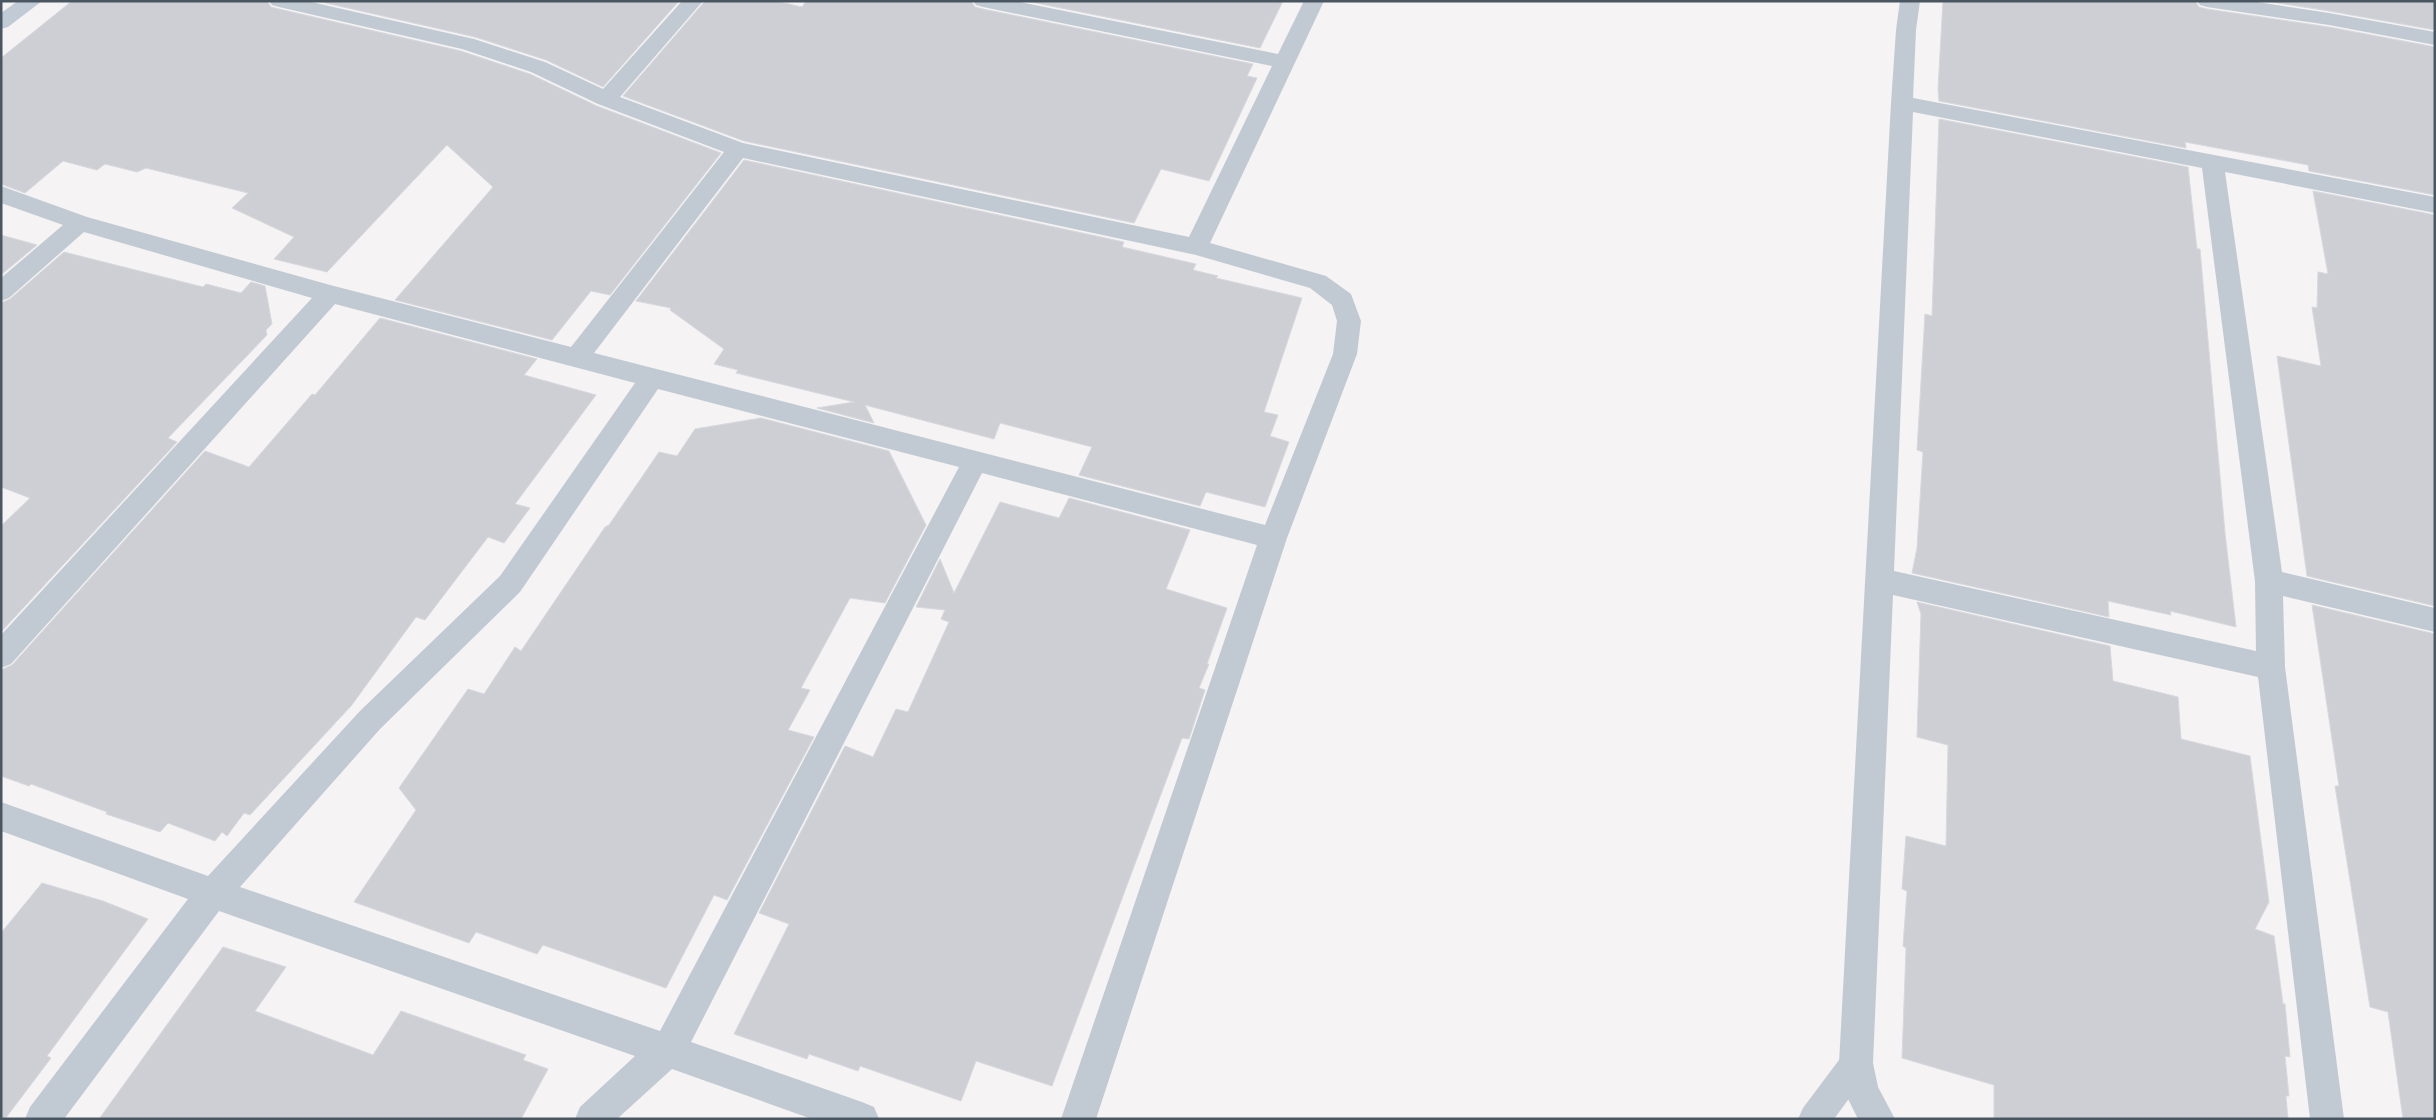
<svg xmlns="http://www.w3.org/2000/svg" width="2436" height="1120" font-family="Ubuntu,sans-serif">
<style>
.building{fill:#cdcfd5;stroke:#d7d9de}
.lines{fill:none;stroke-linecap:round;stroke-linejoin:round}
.lane{fill:#c1cad2;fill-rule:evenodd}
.street{fill:#c1cad2;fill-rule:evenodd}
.secondary{fill:#c1cbd6;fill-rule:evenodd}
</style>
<rect width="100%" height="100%" fill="#f5f3f3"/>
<path class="building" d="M 72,1 L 267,1 L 271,7 L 279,9 L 461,51 L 530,74 L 597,106 L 721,153 L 610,295 L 591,291 L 552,340 L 395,300 L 493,187 L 447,145 L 327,272 L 274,259 L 294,237 L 232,208 L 248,193 L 146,168 L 137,172 L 105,164 L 97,170 L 63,161 L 25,193 L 1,184 L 1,58 Z
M 317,1 L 679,1 L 603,87 L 546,60 L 475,37 Z
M 705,1 L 776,1 L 802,7 L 806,1 L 971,1 L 975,7 L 983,9 L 1253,64 L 1247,76 L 1257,78 L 1209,181 L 1161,169 L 1134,223 L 744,141 L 623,96 Z
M 1026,1 L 1283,1 L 1260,48 Z
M 1943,1 L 2195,1 L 2199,7 L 2207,9 L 2329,27 L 2435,47 L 2435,195 L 2309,171 L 2308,165 L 2185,142 L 2186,148 L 1939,101 L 1938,89 Z
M 2265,1 L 2435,1 L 2435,30 L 2329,11 Z
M 1939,119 L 2188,167 L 2197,249 L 2200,249 L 2225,533 L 2236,627 L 2170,611 L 2171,615 L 2108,601 L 2109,617 L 1912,573 L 1917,548 L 1923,452 L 1917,450 L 1925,314 L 1932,316 Z
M 744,160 L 1124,242 L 1122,247 L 1196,264 L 1193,270 L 1218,276 L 1216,278 L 1302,298 L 1264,412 L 1278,415 L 1270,436 L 1289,442 L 1265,507 L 1206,492 L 1200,506 L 1079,475 L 1092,447 L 1000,423 L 994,439 L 865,405 L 874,423 L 817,408 L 854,402 L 736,373 L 738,370 L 714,364 L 724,349 L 670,310 L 671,308 L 636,301 Z
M 2313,191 L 2435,215 L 2435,606 L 2307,576 L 2277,356 L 2321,366 L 2312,307 L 2317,308 L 2318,272 L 2328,274 Z
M 1,235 L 37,245 L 1,275 Z
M 64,252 L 203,287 L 206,284 L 241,293 L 251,282 L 265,286 L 272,324 L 266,330 L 267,335 L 168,438 L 177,442 L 1,632 L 1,526 L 30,498 L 1,487 L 1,303 L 10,299 Z
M 380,318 L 537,359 L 524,375 L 596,395 L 515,504 L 530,508 L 504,543 L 488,537 L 425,620 L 416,617 L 351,706 L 250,815 L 244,813 L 227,836 L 222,832 L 215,841 L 168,823 L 160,832 L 106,814 L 107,812 L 31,784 L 29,786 L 1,776 L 1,670 L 12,665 L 205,451 L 249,467 L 312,394 L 315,395 Z
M 761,418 L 889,451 L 926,525 L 885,603 L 850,598 L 801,688 L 810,690 L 788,730 L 814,737 L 727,900 L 714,895 L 666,988 L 543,945 L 537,954 L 476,932 L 469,943 L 354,902 L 416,810 L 399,788 L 468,689 L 484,694 L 515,647 L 521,651 L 605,527 L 609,525 L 659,452 L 677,456 L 695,429 Z
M 1069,498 L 1190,530 L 1166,589 L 1227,608 L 1207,664 L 1209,664 L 1199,688 L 1205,690 L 1189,739 L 1182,738 L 1052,1086 L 976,1061 L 961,1101 L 860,1066 L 858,1071 L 809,1054 L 807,1059 L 734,1034 L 789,924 L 759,913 L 845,746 L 873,757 L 896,709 L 908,712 L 949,622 L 941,619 L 945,610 L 916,607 L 940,559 L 954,593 L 1000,502 L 1059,518 Z
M 1917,602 L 2110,646 L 2113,681 L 2178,697 L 2181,739 L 2250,756 L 2269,902 L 2255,929 L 2274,936 L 2283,1004 L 2285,1004 L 2290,1057 L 2285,1056 L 2289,1096 L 2286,1096 L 2288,1119 L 1994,1119 L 1994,1085 L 1902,1058 L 1906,948 L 1903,946 L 1907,891 L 1902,889 L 1906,836 L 1946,846 L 1948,745 L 1917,737 L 1921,614 Z
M 2312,605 L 2435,634 L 2435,1119 L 2403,1119 L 2388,1012 L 2370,1007 L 2335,786 L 2339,786 Z
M 42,883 L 103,901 L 148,919 L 47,1056 L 51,1058 L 5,1119 L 1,1119 L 1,933 Z
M 223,947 L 286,967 L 255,1011 L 373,1055 L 401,1011 L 526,1055 L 523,1060 L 548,1069 L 521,1119 L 99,1119 Z"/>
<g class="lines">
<path class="lane" d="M 1856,1047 L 1867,1052 L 1872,1063 L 1867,1074 L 1834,1119 L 1798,1119 L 1803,1108 L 1845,1052 Z"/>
<path class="street" d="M 269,1 L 307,1 L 474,39 L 545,62 L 603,89 L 682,1 L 703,1 L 620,97 L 743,143 L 1189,237 L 1272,66 L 983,7 L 976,5 L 973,1 L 1015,1 L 1278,54 L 1304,1 L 1324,1 L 1210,243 L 1326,276 L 1351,294 L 1361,321 L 1357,354 L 1287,538 L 1096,1119 L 1061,1119 L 1257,545 L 982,473 L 691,1042 L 862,1102 L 874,1107 L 879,1119 L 812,1119 L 672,1069 L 617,1119 L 575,1119 L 580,1107 L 635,1056 L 219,911 L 64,1119 L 25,1119 L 30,1107 L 188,899 L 1,831 L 1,802 L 208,876 L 360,711 L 500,576 L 635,383 L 335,304 L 11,664 L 1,668 L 1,635 L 312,298 L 84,232 L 9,298 L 1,301 L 1,278 L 63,225 L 1,203 L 1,186 L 87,217 L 330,285 L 571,347 L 724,152 L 598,104 L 531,72 L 462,49 L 279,7 L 272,5 ZM 743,158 L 1196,255 L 1310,288 L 1332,305 L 1337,321 L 1333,354 L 1265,525 L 594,353 ZM 658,389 L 959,467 L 660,1031 L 240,887 L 380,729 L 520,592 Z
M 1900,1 L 1920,1 L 1916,30 L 1913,98 L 2435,197 L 2435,213 L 2225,172 L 2282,572 L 2435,608 L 2435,632 L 2283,596 L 2285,667 L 2344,1119 L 2310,1119 L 2258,677 L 1893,595 L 1873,1063 L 1878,1087 L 1895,1119 L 1858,1119 L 1845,1093 L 1839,1063 L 1891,103 L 1896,30 ZM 1913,112 L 2202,168 L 2255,581 L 2256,651 L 1894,571 Z
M 2197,1 L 2251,1 L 2329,13 L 2435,32 L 2435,45 L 2329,25 L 2207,7 L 2200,5 Z"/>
<path class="secondary" d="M 18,1 L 42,1 L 8,27 L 1,29 L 1,13 Z"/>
</g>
<rect width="2436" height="1120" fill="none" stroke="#4a5661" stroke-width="5"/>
</svg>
